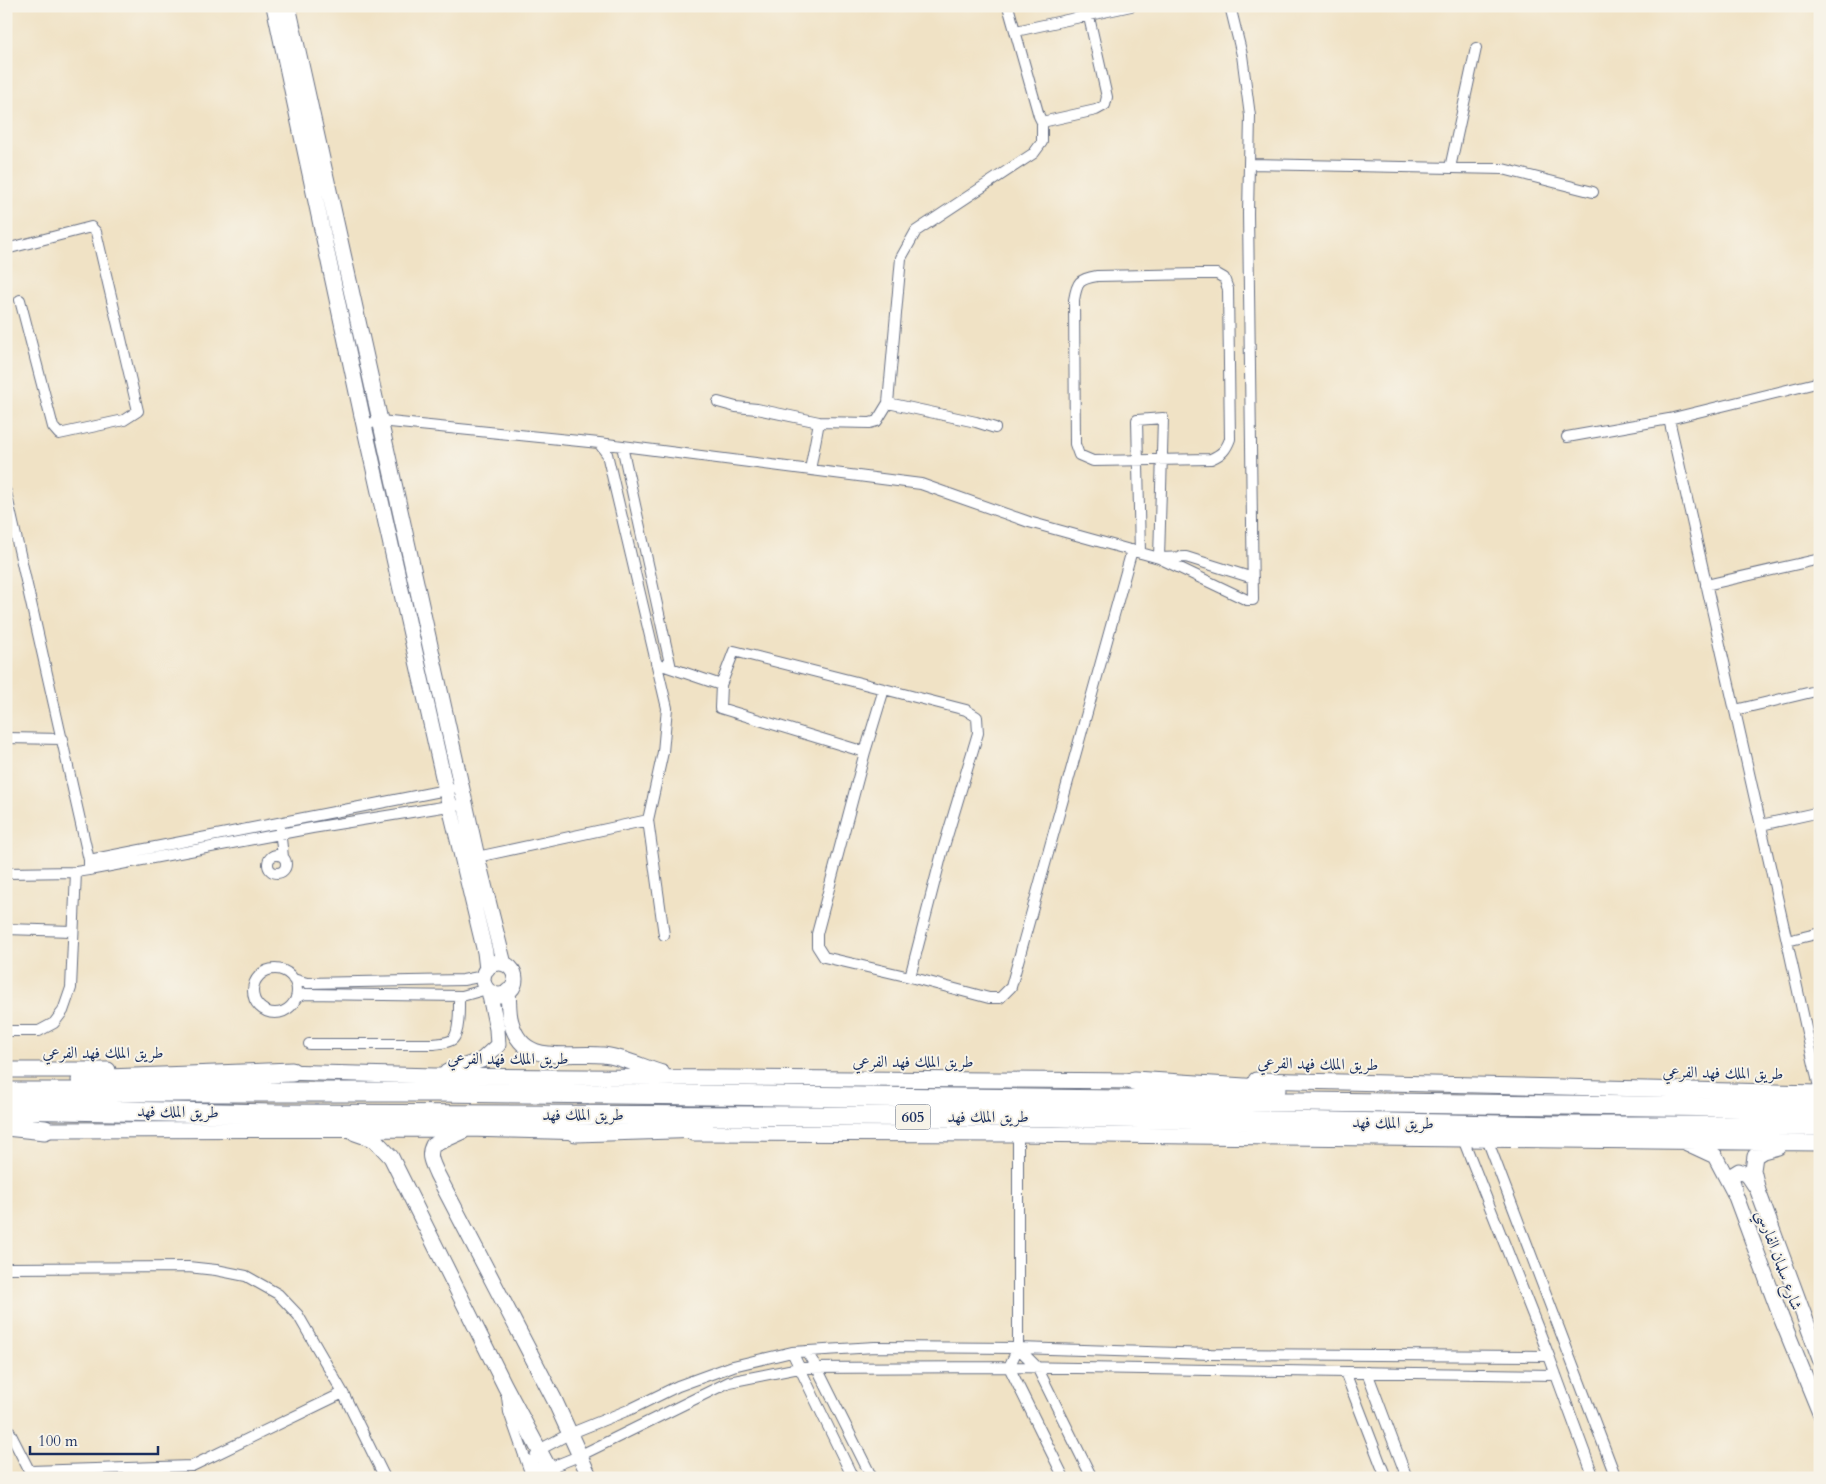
<svg xmlns="http://www.w3.org/2000/svg" width="1826" height="1484" font-family="Cardo,Amiri,serif">
<style>
.lines{fill:none;stroke-linecap:round;stroke-linejoin:round}
.street-casing{stroke:#666e82;stroke-width:12}
.secondary-casing{stroke:#666e82;stroke-width:17}
.highway-casing{stroke:#666e82;stroke-width:21}
.street{stroke:#fff;stroke-width:10}
.secondary{stroke:#fff;stroke-width:15}
.highway{stroke:#fff;stroke-width:19}
.labels{text-anchor:middle;dominant-baseline:central;stroke-width:4;stroke-linejoin:round;paint-order:stroke}
.shield{fill:#f7f3e8;stroke:#5d6a87;stroke-width:1}
.shield-label{font-size:15px;font-weight:bold;fill:#1b2f5e}
.street-label{font-size:16px;fill:#1b2f5e;stroke:#f7f3e8}
</style>
<rect width="100%" height="100%" fill="#f7f3e8"/>
<filter id="ink" filterUnits="userSpaceOnUse"><feTurbulence type="fractalNoise" baseFrequency=".02" numOctaves="2"/><feDisplacementMap in="SourceGraphic" scale="10" xChannelSelector="R" yChannelSelector="G"/><feConvolveMatrix kernelMatrix="1 2 1 2 8 2 1 2 1" color-interpolation-filters="sRGB"/></filter>
<filter id="wash" filterUnits="userSpaceOnUse"><feTurbulence type="fractalNoise" baseFrequency=".0096" numOctaves="4" result="noise"/><feDisplacementMap in="SourceGraphic" scale="20" xChannelSelector="R" yChannelSelector="G"/><feGaussianBlur stdDeviation="1.12" result="paint"/><feColorMatrix in="noise" values="0 0 0 0 0 0 0 0 0 0 0 0 0 0 0 0 0 1.4 0 .05"/><feComposite in="paint" operator="in"/></filter>
<g filter="url(#wash)">
<rect width="100%" height="100%" fill="#f0e2c5"/>
</g>
<g filter="url(#ink)">
<g class="lines">
<defs>
<path id="street" d="M 1016,31 L 1131,6
M 1042,122 L 1096,110 L 1105,105 L 1107,97 L 1089,17
M 1249,164 L 1503,169 L 1593,192
M 1450,168 L 1476,48
M 6,249 L 91,227 L 96,232 L 138,411 L 124,420 L 59,434 L 53,427 L 20,300
M 1201,274 L 1217,274 L 1224,278 L 1228,289 L 1230,439 C 1226,450 1222,454 1211,459 L 1093,461 L 1079,455 L 1075,444 L 1074,300 C 1077,282 1079,279 1097,276 Z
M 1820,382 L 1669,419 L 1787,941 L 1820,1092
M 718,402 L 736,407 L 757,409 L 819,422 L 870,423 L 877,421 L 888,403 L 901,258 L 916,231 L 1034,153 L 1042,142 L 1042,122 L 1039,116 L 1008,6
M 888,403 L 976,422 L 995,428
M 364,425 L 380,421 L 599,443 L 607,454 L 667,708 L 663,752 L 648,820 L 477,857
M 1567,437 L 1669,419
M 599,443 L 921,484 L 1029,522 L 1159,558 L 1247,600 L 1253,600 L 1248,213 L 1250,116 L 1242,55 L 1230,6
M 622,446 L 671,668
M 810,470 L 819,422
M 6,492 L 89,860 L 89,870 L 76,872 L 71,988 L 63,1011 L 54,1023 L 39,1031 L 6,1031
M 1140,553 L 1137,420 L 1163,418 L 1159,558 L 1186,557 L 1253,578
M 1706,585 L 1820,559
M 656,663 L 721,685 L 734,651 L 884,689 L 865,752 L 817,934 L 817,946 L 824,957 L 910,977 L 989,998 L 1000,998 L 1011,987 L 1132,550
M 721,685 L 720,708 L 865,752
M 884,689 L 966,710 L 977,717 L 978,733 L 942,853 L 910,977
M 1735,710 L 1820,690
M 6,738 L 63,739
M 648,820 L 664,935
M 1761,825 L 1820,812
M 280,829 L 283,857
M268 864a9 9 0 1 1 18 0a9 9 0 1 1-18 0Z
M 89,860 L 451,789
M 89,870 L 312,828 L 455,805
M 6,873 L 76,872
M 6,929 L 72,931
M 1787,941 L 1820,933
M253 991a22 22 0 1 1 44 0a22 22 0 1 1-44 0Z
M 293,979 L 307,983 L 463,980 L 484,976
M 297,997 L 305,994 L 462,996 L 487,989
M 309,1044 L 434,1044 C 440,1043 449,1043 453,1039 C 460,1032 459,1005 459,996
M 1018,1134 L 1018,1348 L 1009,1367 L 1064,1478
M 1463,1139 L 1549,1356 L 1594,1478
M 1487,1139 L 1616,1478
M 6,1268 L 188,1267 L 216,1270 L 246,1276 L 278,1294 L 298,1315 L 343,1393 L 192,1466 L 30,1471
M 1018,1348 L 1037,1367 L 1092,1478
M 806,1351 L 817,1368 L 872,1478
M 792,1352 L 853,1478
M 1549,1356 L 1211,1354 L 1018,1348 L 875,1347 L 792,1352 L 733,1366 L 678,1386 L 631,1409 L 569,1434 L 539,1450 L 529,1468 L 549,1468 L 579,1456 L 729,1382 L 799,1368 L 1009,1367 L 1556,1375
M 1345,1372 L 1386,1478
M 1367,1372 L 1407,1478
M 343,1393 L 385,1478
M 507,1397 L 509,1412 L 532,1478
M 6,1425 L 33,1478"/>
<path id="secondary" d="M 274,6 L 364,425 L 446,790 L 485,952 L 487,969
M 288,6 L 477,857 L 504,964
M483 979a16 16 0 1 1 32 0a16 16 0 1 1-32 0Z
M 508,991 C 509,1001 508,1013 511,1022 C 523,1068 567,1051 603,1055 C 623,1057 642,1067 662,1073
M 6,1070 L 108,1070
M 281,1072 L 434,1076 L 1143,1081
M 447,1072 L 482,1060 L 498,1045 L 497,1029 L 489,991
M 1256,1080 L 1820,1093
M 35,1130 L 468,1129 L 587,1132
M 462,1132 L 433,1145 C 427,1156 433,1164 437,1174 L 554,1399 L 590,1478
M 355,1133 L 375,1140 L 391,1157 L 505,1386 L 554,1478
M 693,1133 L 1018,1134 L 1820,1143
M 1687,1143 L 1715,1156 L 1735,1194 L 1782,1320 L 1820,1413
M 1778,1147 L 1763,1151 L 1755,1156 L 1753,1170 L 1758,1191 L 1820,1359
M 1734,1189 L 1731,1176 L 1739,1171 L 1748,1175 L 1756,1187"/>
<path id="highway" d="M 81,1080 L 292,1072
M 1134,1081 L 1276,1090
M 6,1092 L 436,1092 L 1820,1108
M 6,1109 L 274,1114 L 1054,1117 L 1563,1126 L 1820,1126
M 6,1126 L 45,1130
M 576,1132 L 704,1128"/>
</defs>
<use href="#street" class="street-casing"/>
<use href="#secondary" class="secondary-casing"/>
<use href="#highway" class="highway-casing"/>
<use href="#street" class="street"/>
<use href="#secondary" class="secondary"/>
<use href="#highway" class="highway"/>
</g>
</g>
<g class="labels">
<rect class="shield" x="895.5" y="1104.5" width="35" height="25" rx="4"/>
<g class="shield-label">
<text x="913" y="1117">605</text>
</g>
<g class="street-label">
<text x="103" y="1053">طريق الملك فهد الفرعي</text>
<text x="508" y="1059">طريق الملك فهد الفرعي</text>
<text x="913" y="1062">طريق الملك فهد الفرعي</text>
<text transform="translate(1318 1064) rotate(1)">طريق الملك فهد الفرعي</text>
<text transform="translate(1723 1073) rotate(1)">طريق الملك فهد الفرعي</text>
<text transform="translate(178 1112) rotate(1)">طريق الملك فهد</text>
<text x="583" y="1115">طريق الملك فهد</text>
<text x="988" y="1117">طريق الملك فهد</text>
<text transform="translate(1393 1123) rotate(1)">طريق الملك فهد</text>
<text transform="translate(1779 1260) rotate(70)">شارع سلمان الفارسي</text>
</g>
</g>
<rect width="1826" height="1484" fill="none" stroke="#f7f3e8" stroke-width="25"/>
<path d="M30 1446v8h128v-8" fill="none" stroke="#1b2f5e" stroke-width="2.5"/>
<text x="38" y="1446" font-size="15" fill="#1b2f5e" stroke="#f7f3e8" stroke-width="4" paint-order="stroke">100 m</text>
</svg>
